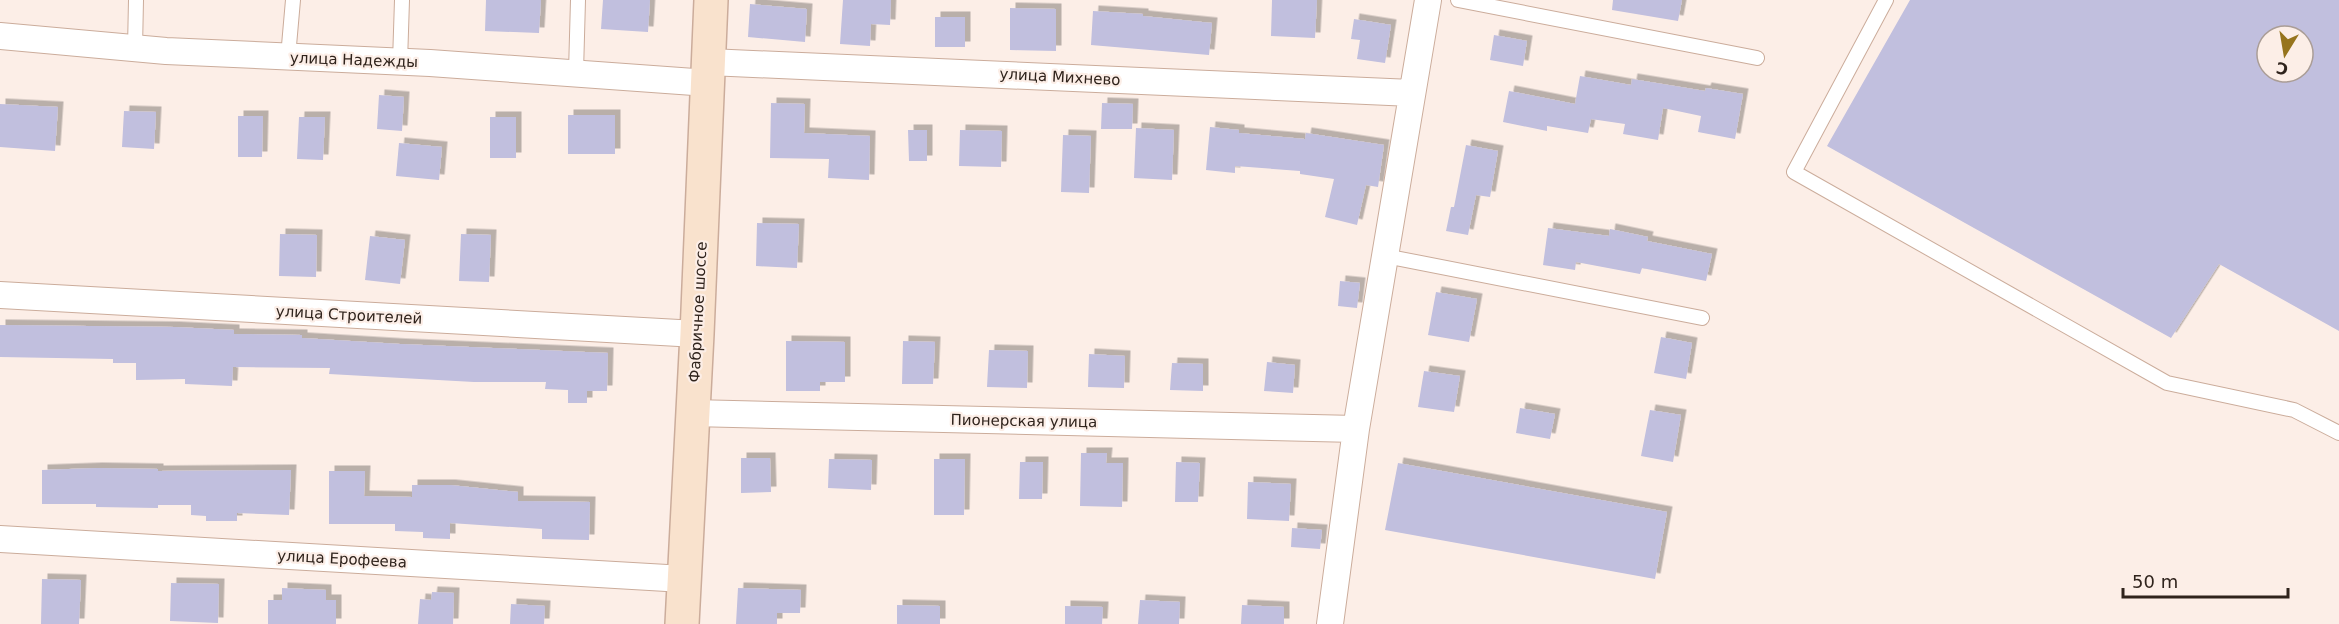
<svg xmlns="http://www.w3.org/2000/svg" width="2339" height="624" font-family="'DejaVu Sans',sans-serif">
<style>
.building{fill:#c1bfde;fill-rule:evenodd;filter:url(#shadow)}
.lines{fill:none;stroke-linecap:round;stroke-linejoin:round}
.service-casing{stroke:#cbac9b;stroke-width:16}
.minor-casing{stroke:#cbac9b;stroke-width:28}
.secondary-casing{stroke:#cbac9b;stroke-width:36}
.service{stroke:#fff;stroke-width:14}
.minor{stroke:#fff;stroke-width:26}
.secondary{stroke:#f9e2cd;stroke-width:33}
.labels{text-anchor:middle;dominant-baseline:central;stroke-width:4.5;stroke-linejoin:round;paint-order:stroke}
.street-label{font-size:15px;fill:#2f231c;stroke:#fceee7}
</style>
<defs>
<filter id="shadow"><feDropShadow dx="5.5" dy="-5.5" stdDeviation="0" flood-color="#0004"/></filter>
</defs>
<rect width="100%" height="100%" fill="#fceee7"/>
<path class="building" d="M 486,0 L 541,0 L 539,33 L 485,31 Z
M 603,0 L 650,0 L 648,32 L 601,29 Z
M 843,0 L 891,0 L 890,25 L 871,24 L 870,46 L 840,44 Z
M 1272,0 L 1317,0 L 1315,38 L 1271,36 Z
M 1613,0 L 1682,0 L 1678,21 L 1612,10 Z
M 1910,0 L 2339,0 L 2339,331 L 2219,264 L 2171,338 L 1827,146 ZM 2267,36 L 2303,36 L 2303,72 L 2267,72 Z
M 750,4 L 807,9 L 805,42 L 748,37 Z
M 1010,8 L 1056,9 L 1056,51 L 1010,50 Z
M 1093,11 L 1143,14 L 1143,16 L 1212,23 L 1209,55 L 1091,45 Z
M 935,17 L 965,17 L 965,47 L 935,47 Z
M 1354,19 L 1391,25 L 1385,63 L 1357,59 L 1360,40 L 1351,39 Z
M 1494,35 L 1527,41 L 1523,66 L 1490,60 Z
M 1580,76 L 1631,85 L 1632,79 L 1705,91 L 1706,88 L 1743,94 L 1735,139 L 1698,132 L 1701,116 L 1663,108 L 1658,140 L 1623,134 L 1625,124 L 1591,119 L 1588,133 L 1547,126 L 1547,131 L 1503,122 L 1509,91 L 1575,104 Z
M 379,95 L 404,97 L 402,131 L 377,129 Z
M 771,103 L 805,104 L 804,133 L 870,136 L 869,180 L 828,178 L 829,159 L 770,158 Z
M 1102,103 L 1133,104 L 1132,129 L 1101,129 Z
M 0,104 L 58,107 L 55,151 L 0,147 Z
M 124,111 L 156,112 L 154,149 L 122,147 Z
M 568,115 L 615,115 L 615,154 L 568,154 Z
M 238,116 L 263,116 L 262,157 L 238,157 Z
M 299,117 L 325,117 L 323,160 L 297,159 Z
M 490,117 L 516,117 L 516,158 L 490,158 Z
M 1210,127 L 1239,130 L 1239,133 L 1305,139 L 1306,133 L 1384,145 L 1378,187 L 1366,185 L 1357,225 L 1325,217 L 1334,179 L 1300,174 L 1300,171 L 1235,166 L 1235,173 L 1206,170 Z
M 1136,128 L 1174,130 L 1172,180 L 1134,178 Z
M 908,130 L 927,130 L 927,161 L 909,161 Z
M 960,130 L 1002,131 L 1001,167 L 959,166 Z
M 1063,135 L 1091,136 L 1089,193 L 1061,192 Z
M 399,143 L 442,147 L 439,180 L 396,176 Z
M 1466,145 L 1498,151 L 1490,197 L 1476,195 L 1468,235 L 1446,231 L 1451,207 L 1454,207 Z
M 757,223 L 799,224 L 797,268 L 756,266 Z
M 1548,228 L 1609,236 L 1610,229 L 1648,237 L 1647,241 L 1712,254 L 1706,281 L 1642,268 L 1640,274 L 1576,262 L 1575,270 L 1543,265 Z
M 280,234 L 317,235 L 316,277 L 279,276 Z
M 461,234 L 491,235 L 489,282 L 459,281 Z
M 370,236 L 405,240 L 400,284 L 365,280 Z
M 1340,281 L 1360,283 L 1357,308 L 1338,306 Z
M 1436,292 L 1477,299 L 1469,342 L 1428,335 Z
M 0,325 L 174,327 L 234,330 L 234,334 L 302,335 L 302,338 L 400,344 L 608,353 L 607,391 L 587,391 L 587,403 L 568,403 L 568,390 L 545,389 L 546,382 L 474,382 L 329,374 L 330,368 L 233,367 L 232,386 L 185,384 L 185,379 L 136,380 L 136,363 L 113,363 L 113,359 L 0,357 Z
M 1661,337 L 1692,343 L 1686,379 L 1654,373 Z
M 786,341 L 845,342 L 845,382 L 820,382 L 820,391 L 786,391 Z
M 903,341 L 935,342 L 933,384 L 902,384 Z
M 989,350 L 1028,351 L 1027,388 L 987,387 Z
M 1089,354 L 1125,356 L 1124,388 L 1088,387 Z
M 1267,362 L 1295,365 L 1293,393 L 1264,391 Z
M 1172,363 L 1203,364 L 1203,391 L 1170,390 Z
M 1424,371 L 1460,376 L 1454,412 L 1418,407 Z
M 1520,408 L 1555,414 L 1550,439 L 1516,433 Z
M 1650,410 L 1681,415 L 1673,462 L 1641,456 Z
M 1081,453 L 1107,453 L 1106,463 L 1123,463 L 1122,507 L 1080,506 Z
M 741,458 L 770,458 L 771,492 L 741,493 Z
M 829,459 L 872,460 L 871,490 L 828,488 Z
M 934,459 L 965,459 L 964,515 L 934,515 Z
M 1020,462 L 1043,462 L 1042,499 L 1019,499 Z
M 1176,462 L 1200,463 L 1198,502 L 1175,502 Z
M 1398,463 L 1667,512 L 1655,579 L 1385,530 Z
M 97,468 L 158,469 L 158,471 L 291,470 L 289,515 L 237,513 L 237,521 L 206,521 L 206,516 L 191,515 L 191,505 L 158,505 L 158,508 L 96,507 L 96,504 L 42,504 L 42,470 Z
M 329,471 L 365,471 L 364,496 L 412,497 L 412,485 L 450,485 L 518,492 L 518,501 L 590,502 L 589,540 L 542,539 L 542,529 L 450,523 L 450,539 L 423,538 L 423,532 L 395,531 L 395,524 L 329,524 Z
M 1248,482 L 1291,484 L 1289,521 L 1247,519 Z
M 1292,528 L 1322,530 L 1320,549 L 1291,547 Z
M 42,579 L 81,580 L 79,624 L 41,624 Z
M 171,583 L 219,584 L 218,623 L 170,621 Z
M 282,588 L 326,590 L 326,600 L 336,600 L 336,624 L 268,624 L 268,600 L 282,600 Z
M 738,588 L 801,590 L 800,613 L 777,613 L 777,624 L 736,624 Z
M 432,592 L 454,593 L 453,624 L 418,624 L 420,599 L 431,600 Z
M 1140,600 L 1180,602 L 1179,624 L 1138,624 Z
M 511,604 L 545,606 L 544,624 L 510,624 Z
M 897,605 L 940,606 L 940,624 L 897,624 Z
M 1242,605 L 1284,607 L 1284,624 L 1241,624 Z
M 1065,606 L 1103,607 L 1102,624 L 1065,624 Z"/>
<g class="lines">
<defs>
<path id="service" d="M 1458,0 L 1757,58
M 1886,0 L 1794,172 L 2167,383 L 2294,410 L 2339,433
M 135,48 L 136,0
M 288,57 L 293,0
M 400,62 L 402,0
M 576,72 L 578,0
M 1385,256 L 1702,318"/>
<path id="minor" d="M 0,36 L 166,51 L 430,63 L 708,83
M 709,62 L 1412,93
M 0,295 L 697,334
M 692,413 L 1356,429
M 0,539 L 684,579
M 1330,624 L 1356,429 L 1428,0"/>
<path id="secondary" d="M 682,624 L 697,334 L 711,0"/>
</defs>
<use href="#service" class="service-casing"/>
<use href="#minor" class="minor-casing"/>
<use href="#secondary" class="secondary-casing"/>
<use href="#service" class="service"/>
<use href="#minor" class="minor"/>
<use href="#secondary" class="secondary"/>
</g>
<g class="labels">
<g class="street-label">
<text transform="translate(354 60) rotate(2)">улица Надежды</text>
<text transform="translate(1060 77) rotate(3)">улица Михнево</text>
<text transform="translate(698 312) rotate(-87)">Фабричное шоссе</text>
<text transform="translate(349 315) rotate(3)">улица Строителей</text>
<text transform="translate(1024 421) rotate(1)">Пионерская улица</text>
<text transform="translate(342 559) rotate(3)">улица Ерофеева</text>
</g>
</g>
<g transform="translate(2285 54) rotate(191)"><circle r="28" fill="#fceee7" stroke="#aa9d96" stroke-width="1.5"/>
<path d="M0-4.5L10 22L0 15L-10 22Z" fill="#96741d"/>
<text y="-9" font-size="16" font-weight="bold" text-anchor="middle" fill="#2f231c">С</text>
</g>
<path d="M2123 588v9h165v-9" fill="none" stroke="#2f231c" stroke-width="3"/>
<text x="2132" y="588" font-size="18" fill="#2f231c" stroke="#fceee7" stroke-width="4.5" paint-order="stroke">50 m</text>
</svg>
